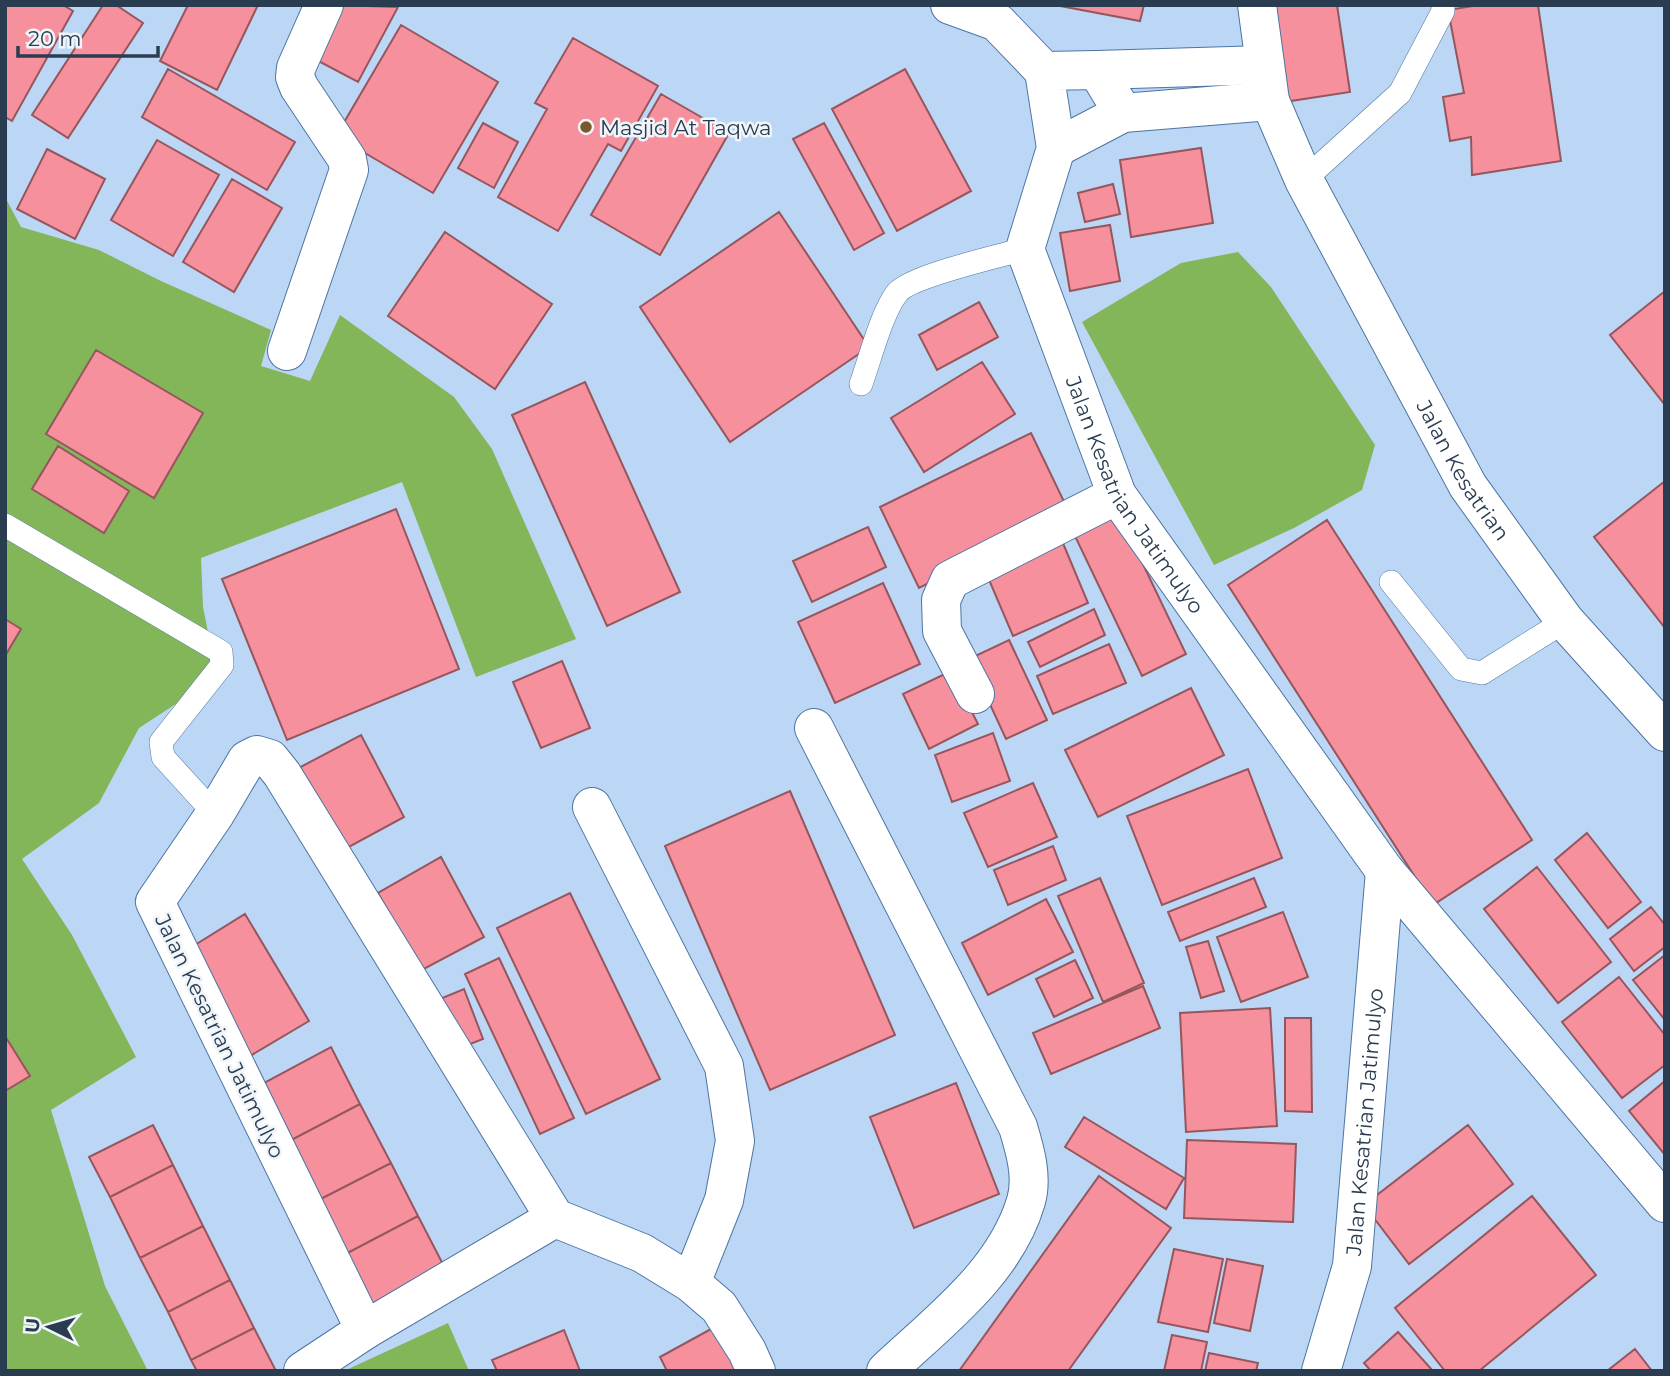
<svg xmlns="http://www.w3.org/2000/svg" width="1670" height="1376" font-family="Montserrat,sans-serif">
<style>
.green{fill:#83b559}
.building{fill:#f6909d;stroke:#96565e;stroke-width:2}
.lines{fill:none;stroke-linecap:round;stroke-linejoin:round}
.lane-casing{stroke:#4d75a3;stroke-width:24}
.street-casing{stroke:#4d75a3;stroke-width:40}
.lane{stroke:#fff;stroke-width:23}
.street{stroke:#fff;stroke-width:38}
.poi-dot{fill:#78582d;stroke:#f0f5fa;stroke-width:2.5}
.labels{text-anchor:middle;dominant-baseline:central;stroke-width:5;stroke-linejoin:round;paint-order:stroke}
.poi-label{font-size:21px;fill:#2a3c50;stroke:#f0f5fa;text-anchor:start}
.street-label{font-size:21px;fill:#2a3c50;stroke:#f0f5fa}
</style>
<rect width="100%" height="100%" fill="#bcd6f5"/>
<path class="green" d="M 5,197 L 21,227 L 99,250 L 161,281 L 271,330 L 261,366 L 310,381 L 340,315 L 454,397 L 492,449 L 576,639 L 476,677 L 402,482 L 201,558 L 203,607 L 217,677 L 139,728 L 99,803 L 22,859 L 72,935 L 136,1057 L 51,1110 L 105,1286 L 148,1371 L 5,1371 Z
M 1238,252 L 1271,287 L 1375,445 L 1362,490 L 1294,528 L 1214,565 L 1082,322 L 1181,263 Z
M 448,1323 L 469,1371 L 344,1371 Z"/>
<path class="building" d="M 5,5 L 63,5 L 73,11 L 12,121 L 5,117 Z
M 103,5 L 116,5 L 143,23 L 68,138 L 32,115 Z
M 188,5 L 258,5 L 217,90 L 160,61 Z
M 335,5 L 398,7 L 358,82 L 309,56 Z
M 1055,5 L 1144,5 L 1140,21 Z
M 1270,5 L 1337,5 L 1350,92 L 1284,102 Z
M 1479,5 L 1538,5 L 1561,161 L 1472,175 L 1471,137 L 1450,141 L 1443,97 L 1464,93 L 1448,10 Z
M 401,25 L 498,82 L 433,193 L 336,136 Z
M 573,38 L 658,86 L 621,151 L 608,144 L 558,231 L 498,197 L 547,109 L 535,103 Z
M 168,69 L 295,142 L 267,190 L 142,117 Z
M 905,69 L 971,191 L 897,231 L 832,109 Z
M 661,94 L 729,133 L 660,255 L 591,215 Z
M 483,123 L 518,142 L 494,188 L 458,168 Z
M 824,123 L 884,233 L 854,250 L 793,139 Z
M 157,140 L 219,175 L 173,256 L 111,220 Z
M 1201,148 L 1213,223 L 1131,237 L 1120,160 Z
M 47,149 L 105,179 L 75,239 L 17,209 Z
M 232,179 L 282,208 L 234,292 L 183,262 Z
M 1113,184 L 1120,214 L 1085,222 L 1078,193 Z
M 779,212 L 869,347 L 730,442 L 640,307 Z
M 1110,225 L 1120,281 L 1070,291 L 1060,233 Z
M 445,232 L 552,304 L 495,389 L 388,316 Z
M 1665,291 L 1665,405 L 1610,335 Z
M 979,302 L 998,337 L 937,370 L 919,335 Z
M 96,350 L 203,413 L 154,498 L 46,434 Z
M 982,362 L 1015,414 L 924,472 L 891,418 Z
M 585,382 L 680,592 L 607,626 L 512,415 Z
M 1031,433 L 1069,512 L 919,588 L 880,507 Z
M 58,446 L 129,491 L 104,533 L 32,489 Z
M 1665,481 L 1665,628 L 1594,537 Z
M 396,509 L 459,669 L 287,740 L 222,579 Z
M 1118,512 L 1186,654 L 1142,676 L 1074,534 Z
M 1327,520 L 1532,840 L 1433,905 L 1228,585 Z
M 868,527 L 886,567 L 812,602 L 793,561 Z
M 1060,536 L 1088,603 L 1013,636 L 984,568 Z
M 883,583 L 920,664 L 835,703 L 798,622 Z
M 1094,609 L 1105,635 L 1040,667 L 1028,642 Z
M 5,619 L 21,629 L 5,656 Z
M 1009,640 L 1047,720 L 1006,739 L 969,659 Z
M 1109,644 L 1126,683 L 1053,714 L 1037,676 Z
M 562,661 L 590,728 L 541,748 L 513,682 Z
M 951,671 L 978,724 L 929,749 L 903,694 Z
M 1191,688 L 1224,755 L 1098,817 L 1065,750 Z
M 993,733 L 1010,781 L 952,802 L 935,755 Z
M 361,735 L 404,817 L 336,854 L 293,771 Z
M 1248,769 L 1282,858 L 1162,905 L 1127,816 Z
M 1033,783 L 1057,837 L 988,867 L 964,813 Z
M 790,791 L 895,1035 L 770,1090 L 665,846 Z
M 1587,833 L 1641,902 L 1608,928 L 1555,860 Z
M 1053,846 L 1066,880 L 1008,905 L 994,870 Z
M 441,857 L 484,937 L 420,971 L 378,893 Z
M 1537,867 L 1611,962 L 1558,1003 L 1484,909 Z
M 1100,878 L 1144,983 L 1103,1002 L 1058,896 Z
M 1254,878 L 1266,907 L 1180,941 L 1168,912 Z
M 570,893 L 660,1079 L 586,1114 L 497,928 Z
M 1046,899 L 1073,952 L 988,995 L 962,943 Z
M 1651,907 L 1665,925 L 1665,947 L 1634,971 L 1610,939 Z
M 1283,912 L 1308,977 L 1241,1002 L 1217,937 Z
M 245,914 L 309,1021 L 245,1059 L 182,953 Z
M 1208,941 L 1224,991 L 1201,998 L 1186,947 Z
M 1665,955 L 1665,1020 L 1633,980 Z
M 499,958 L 574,1118 L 540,1134 L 465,974 Z
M 1075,960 L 1093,998 L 1054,1017 L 1036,979 Z
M 1619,977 L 1665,1035 L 1665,1065 L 1622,1098 L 1562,1022 Z
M 1143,986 L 1160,1028 L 1051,1074 L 1033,1033 Z
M 464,989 L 483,1039 L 455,1050 L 435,1001 Z
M 1270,1008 L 1277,1126 L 1186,1132 L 1180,1013 Z
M 1285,1018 L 1311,1018 L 1312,1112 L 1285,1111 Z
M 5,1036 L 30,1076 L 5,1091 Z
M 331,1047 L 360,1104 L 278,1147 L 249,1091 Z
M 1665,1081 L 1665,1155 L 1629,1111 Z
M 956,1083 L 999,1194 L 914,1228 L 870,1117 Z
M 360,1104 L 391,1163 L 309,1205 L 278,1147 Z
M 1084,1117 L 1184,1178 L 1166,1209 L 1065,1147 Z
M 153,1125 L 173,1165 L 110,1197 L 89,1157 Z
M 1468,1125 L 1513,1184 L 1409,1264 L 1364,1205 Z
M 1187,1140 L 1296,1144 L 1293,1222 L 1184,1218 Z
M 391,1163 L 418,1216 L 336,1259 L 309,1205 Z
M 173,1165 L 203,1226 L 140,1258 L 110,1197 Z
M 1099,1176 L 1171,1228 L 1068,1371 L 959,1371 Z
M 1532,1196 L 1596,1275 L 1479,1371 L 1445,1371 L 1395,1308 Z
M 418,1216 L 448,1274 L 366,1316 L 336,1259 Z
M 203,1226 L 230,1280 L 168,1312 L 140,1258 Z
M 1174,1249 L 1223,1259 L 1208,1332 L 1158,1322 Z
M 1227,1259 L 1263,1266 L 1250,1331 L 1214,1323 Z
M 230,1280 L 254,1328 L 191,1360 L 168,1312 Z
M 722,1323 L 746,1371 L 667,1371 L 660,1357 Z
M 254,1328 L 276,1371 L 197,1371 L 191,1360 Z
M 564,1330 L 580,1371 L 497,1371 L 492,1360 Z
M 1398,1332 L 1433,1371 L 1371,1371 L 1364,1363 Z
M 1172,1335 L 1207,1342 L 1201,1371 L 1164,1371 Z
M 1635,1349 L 1652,1371 L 1607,1371 Z
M 1209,1353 L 1258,1363 L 1256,1371 L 1205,1371 Z"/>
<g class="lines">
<defs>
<path id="lane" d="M 1304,180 L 1400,93 L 1443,11 L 1443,5
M 861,384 C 870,359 882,312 897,293 C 911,276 1000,256 1025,249
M 5,525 L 221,652 L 222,665 L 161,742 L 163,757 L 215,814
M 1391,582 L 1461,669 L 1482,673 L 1565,621"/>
<g id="street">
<path d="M 950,5 L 997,22 L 1044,71"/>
<path id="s1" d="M 1257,5 L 1270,101 L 1304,180 L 1468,486 L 1565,621 L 1665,732"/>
<path d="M 1097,70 L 1265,65"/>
<path id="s2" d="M 1270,101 L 1123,113 L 1097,70 L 1044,71 L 1056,148 L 1025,249 L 1117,495 L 1385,871 L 1665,1203"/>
<path d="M 1056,148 L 1123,113"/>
<path d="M 287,351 L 349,170 L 347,159 L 299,87 L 295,77 L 296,68 L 324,5"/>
<path d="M 975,694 L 942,631 L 941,600 L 950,580 L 1117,495"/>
<path d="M 814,728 L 1018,1127 C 1025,1150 1033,1177 1026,1201 C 1005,1273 938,1322 886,1371"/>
<path d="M 592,807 L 724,1066 L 735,1141 L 724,1200 L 691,1283"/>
<path d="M 555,1218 L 365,1330 L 155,902 L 215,814 L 247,760 L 257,755 L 270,759 L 282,774 L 555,1218 L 642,1253 L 691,1283 L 719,1307 L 747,1351 L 756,1371"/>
<path d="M 303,1371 L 365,1330"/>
<path id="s3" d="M 1321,1371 L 1352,1266 L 1385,871"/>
</g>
</defs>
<use href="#lane" class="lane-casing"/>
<use href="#street" class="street-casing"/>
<use href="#lane" class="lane"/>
<use href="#street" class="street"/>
</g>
<circle class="poi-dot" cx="586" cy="127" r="7"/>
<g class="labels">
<g class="poi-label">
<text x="600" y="127">Masjid At Taqwa</text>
</g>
<g class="street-label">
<text stroke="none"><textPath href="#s1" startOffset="514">Jalan Kesatrian</textPath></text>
<text stroke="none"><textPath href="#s2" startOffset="705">Jalan Kesatrian Jatimulyo</textPath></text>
<text transform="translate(220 1036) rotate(64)">Jalan Kesatrian Jatimulyo</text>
<text stroke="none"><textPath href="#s3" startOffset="254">Jalan Kesatrian Jatimulyo</textPath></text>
</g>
</g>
<rect width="1670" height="1376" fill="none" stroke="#2a3c50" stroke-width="14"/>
<g transform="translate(49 1327) rotate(275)" stroke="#f0f5fa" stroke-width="5" paint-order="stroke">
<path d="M0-5L12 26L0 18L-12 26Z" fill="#2a3c50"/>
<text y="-10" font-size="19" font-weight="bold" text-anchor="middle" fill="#2a3c50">U</text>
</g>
<path d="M18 46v10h140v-10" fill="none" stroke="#2a3c50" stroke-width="3.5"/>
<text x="28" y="46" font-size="21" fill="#2a3c50" stroke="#f0f5fa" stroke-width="5" paint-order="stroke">20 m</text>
</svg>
